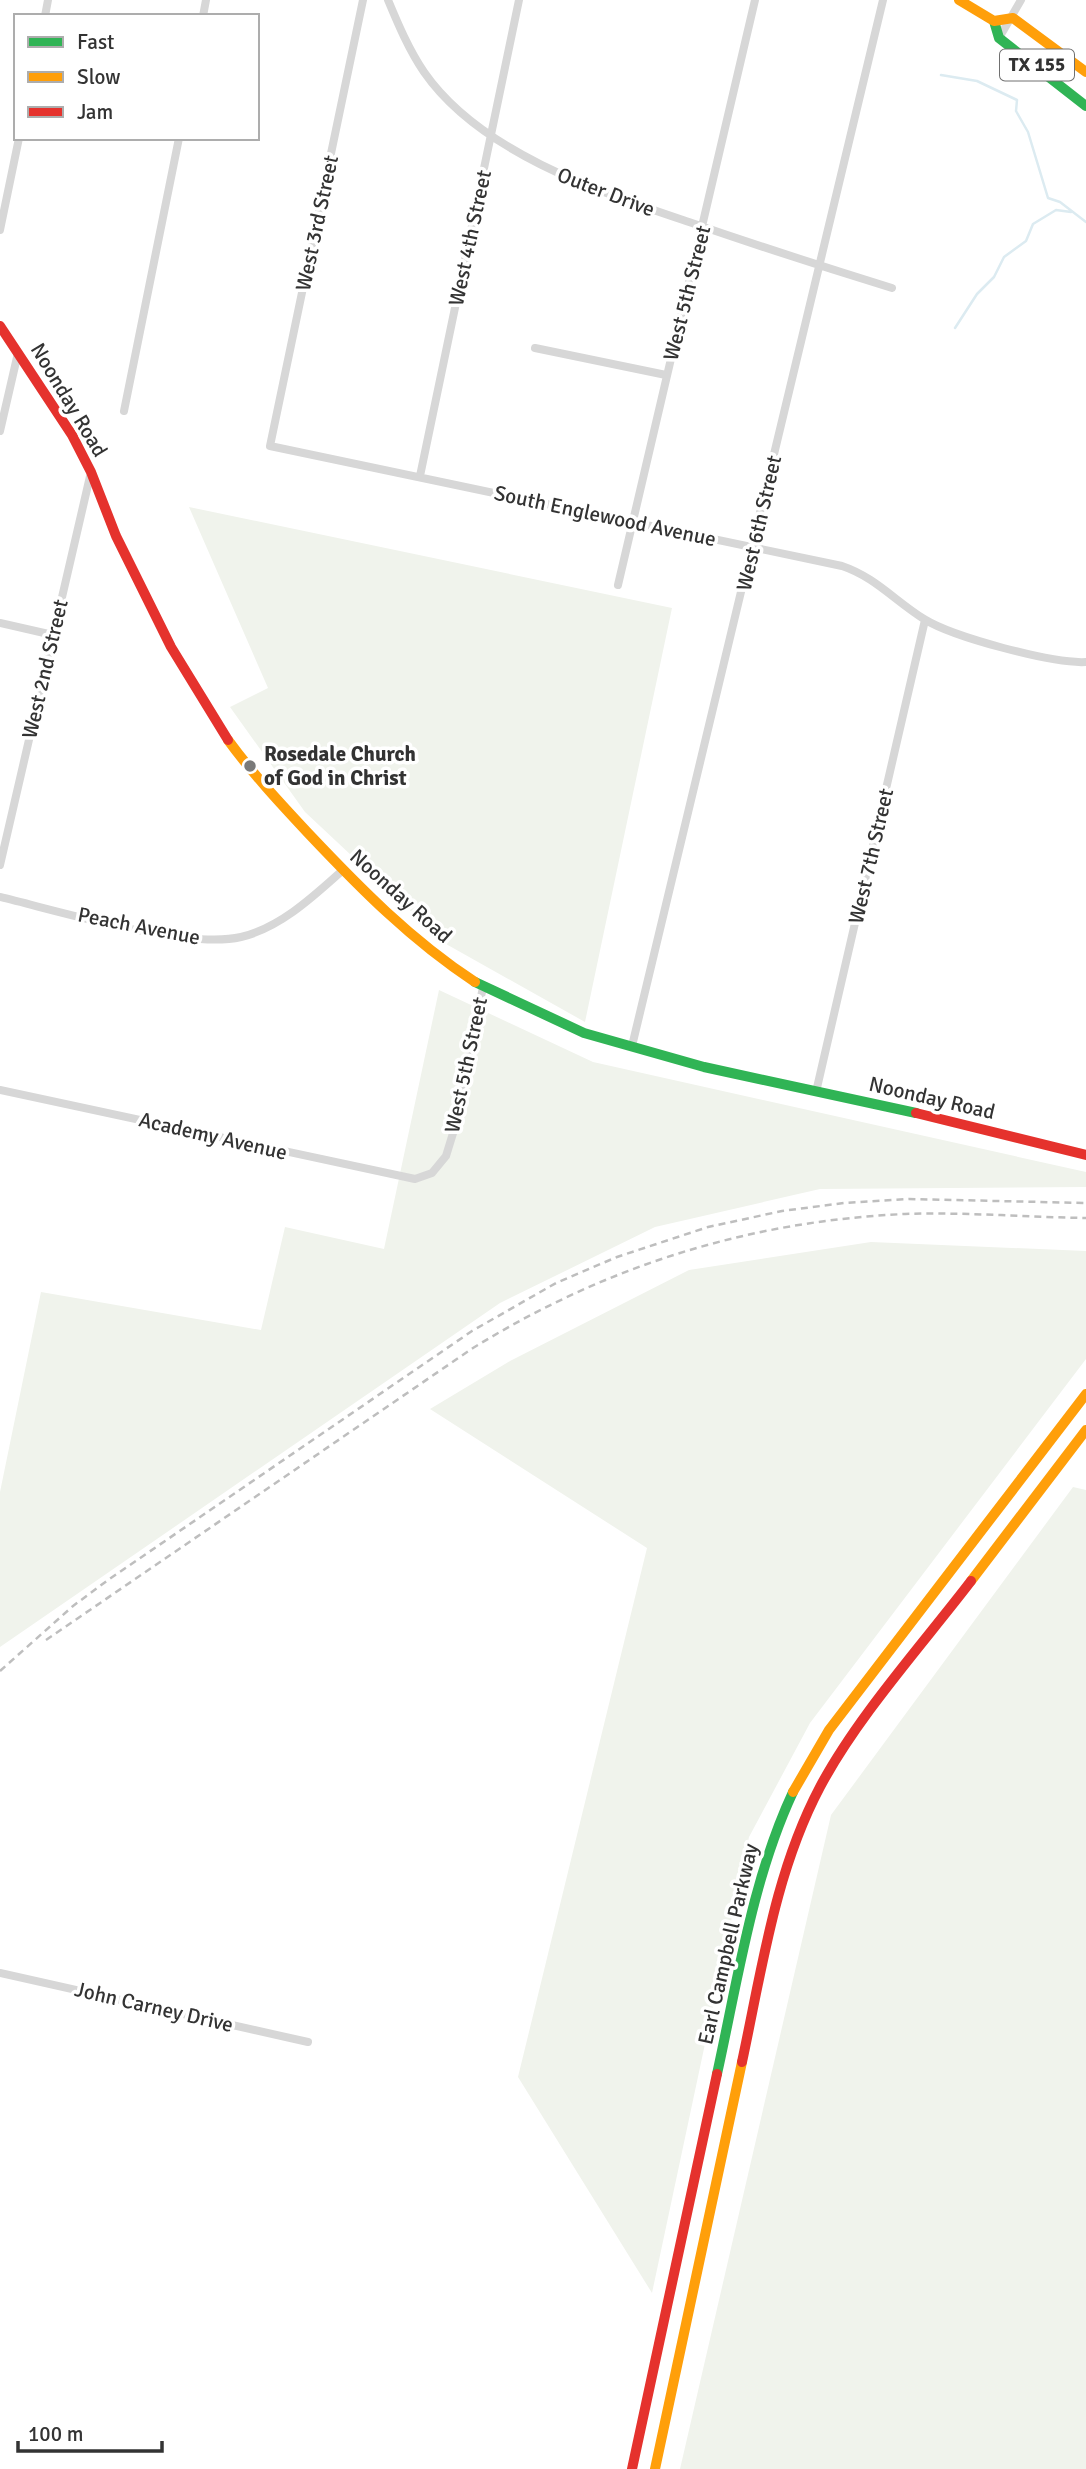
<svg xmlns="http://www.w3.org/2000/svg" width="1086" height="2469" font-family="Signika,sans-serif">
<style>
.green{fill:#f0f3ec}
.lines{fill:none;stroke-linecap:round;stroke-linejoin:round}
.stream{stroke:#dcebf1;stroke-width:2.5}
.street{stroke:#d7d7d7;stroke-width:8}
.fast{stroke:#30b455;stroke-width:10}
.slow{stroke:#ff9f0a;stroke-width:10}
.jam{stroke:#e5322d;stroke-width:10}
.rail{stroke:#bebebe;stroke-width:2.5;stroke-dasharray:7 5;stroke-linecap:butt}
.poi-dot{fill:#7a7a7a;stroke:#fff;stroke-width:2.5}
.labels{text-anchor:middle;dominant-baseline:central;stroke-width:7;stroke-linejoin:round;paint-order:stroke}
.shield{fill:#fff;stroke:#707070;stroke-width:2}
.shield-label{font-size:19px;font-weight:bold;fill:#333}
.street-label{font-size:21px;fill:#333;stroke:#fff}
.poi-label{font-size:21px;font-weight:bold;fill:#333;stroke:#fff;text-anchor:start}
</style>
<rect width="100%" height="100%" fill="#fff"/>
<path class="green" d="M 189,507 L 672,608 L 585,1022 L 446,944 L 305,812 L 230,707 L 268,688 Z
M 439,990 L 593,1062 L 1086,1172 L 1086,1187 L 820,1189 L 655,1227 L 500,1303 L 0,1647 L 0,1492 L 41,1292 L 261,1330 L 285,1227 L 384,1249 Z
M 871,1242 L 1086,1251 L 1086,1359 L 810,1723 L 749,1837 L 652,2293 L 518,2077 L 647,1548 L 430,1409 L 510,1361 L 689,1270 Z
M 1073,1487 L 1086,1490 L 1086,2469 L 680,2469 L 831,1815 Z"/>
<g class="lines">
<path class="stream" d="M 941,75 L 977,81 L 1017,100 L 1016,111 L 1028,132 L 1048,198 L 1060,202 L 1086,222
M 955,328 L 977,294 L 994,277 L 1004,257 L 1026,241 L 1033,224 L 1056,210 L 1071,212"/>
<path class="street" d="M 363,0 L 270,446 L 842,566 C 875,577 895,601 924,619 C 953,637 1053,664 1086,662
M 388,0 C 398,24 409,50 424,72 C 480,153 600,192 689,222 C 756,245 824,267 892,288
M 45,16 L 48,0
M 203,16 L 206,0
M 999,38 L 1021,0
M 0,230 L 19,138
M 535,348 L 666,375
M 124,411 L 179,138
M 0,431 L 18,353
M 420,476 L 519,0
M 618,585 L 755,0
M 0,623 L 53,635
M 0,865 L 91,472
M 0,897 C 59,911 186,950 241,937 C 280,928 314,896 343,870
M 632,1046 L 883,0
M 0,1090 L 415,1179 L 432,1173 L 446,1156 L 454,1130 L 483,987
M 816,1092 L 925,620
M 0,1973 L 308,2042"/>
<path class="fast" d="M 994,21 L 999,38 L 1086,106
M 475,982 L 584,1033 L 704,1067 L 916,1113
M 717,2074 C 738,1979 752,1880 793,1792"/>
<path class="slow" d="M 959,0 L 994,21 L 1013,18 L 1086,72
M 228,740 C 252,773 280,803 308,833 C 360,888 411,940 475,982
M 971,1581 L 1086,1430
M 793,1792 L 829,1730 L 1086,1394
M 655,2469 L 742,2062"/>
<path class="jam" d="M 0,326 L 72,435 L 91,472 L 116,536 L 171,647 L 228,740
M 916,1113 L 1086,1155
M 742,2062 C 762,1969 775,1872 820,1787 C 857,1717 922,1645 971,1581
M 632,2469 L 717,2074"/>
<path class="rail" d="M 46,1640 L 473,1348 C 606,1266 749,1221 905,1214 C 965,1212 1026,1217 1086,1218
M 0,1671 L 73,1606 L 108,1580 L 472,1331 L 556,1283 L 617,1257 L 708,1227 L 782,1211 L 844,1203 L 909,1199 L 1086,1203"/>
</g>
<circle class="poi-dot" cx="250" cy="766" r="7"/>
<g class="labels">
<rect class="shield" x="1000" y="49.5" width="74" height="31" rx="5"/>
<g class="shield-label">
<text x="1037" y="65">TX 155</text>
</g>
<g class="street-label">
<text transform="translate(606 192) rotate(21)">Outer Drive</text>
<text transform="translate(317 223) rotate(-78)">West 3rd Street</text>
<text transform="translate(470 238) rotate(-78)">West 4th Street</text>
<text transform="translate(687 293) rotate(-76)">West 5th Street</text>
<text transform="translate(69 400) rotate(59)">Noonday Road</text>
<text transform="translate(605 516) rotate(12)">South Englewood Avenue</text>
<text transform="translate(759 523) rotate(-77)">West 6th Street</text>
<text transform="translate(45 669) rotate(-77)">West 2nd Street</text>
<text transform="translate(871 856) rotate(-77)">West 7th Street</text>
<text transform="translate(401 896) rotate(42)">Noonday Road</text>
<text transform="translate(139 926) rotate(11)">Peach Avenue</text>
<text transform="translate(466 1065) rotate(-78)">West 5th Street</text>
<text transform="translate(932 1098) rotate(13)">Noonday Road</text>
<text transform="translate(213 1136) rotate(13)">Academy Avenue</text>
<text transform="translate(728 1944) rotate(-77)">Earl Campbell Parkway</text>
<text transform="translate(154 2007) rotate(13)">John Carney Drive</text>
</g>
<g class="poi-label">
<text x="264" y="754">Rosedale Church<tspan x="264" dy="24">of God in Christ</tspan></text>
</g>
</g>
<rect x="14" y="14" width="245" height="126" fill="#ffffff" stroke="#adadad" stroke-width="2"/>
<rect x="28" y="37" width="35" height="10" fill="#30b455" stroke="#adadad" stroke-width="2"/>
<text x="77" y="49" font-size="21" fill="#333333">Fast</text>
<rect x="28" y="72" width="35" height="10" fill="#ff9f0a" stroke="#adadad" stroke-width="2"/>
<text x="77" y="84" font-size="21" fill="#333333">Slow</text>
<rect x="28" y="107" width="35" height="10" fill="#e5322d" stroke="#adadad" stroke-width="2"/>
<text x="77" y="119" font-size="21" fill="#333333">Jam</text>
<path d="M18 2441v10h144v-10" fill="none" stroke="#333333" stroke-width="3.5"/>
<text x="28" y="2441" font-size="21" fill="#333333" stroke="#ffffff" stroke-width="5" paint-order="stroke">100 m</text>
</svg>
